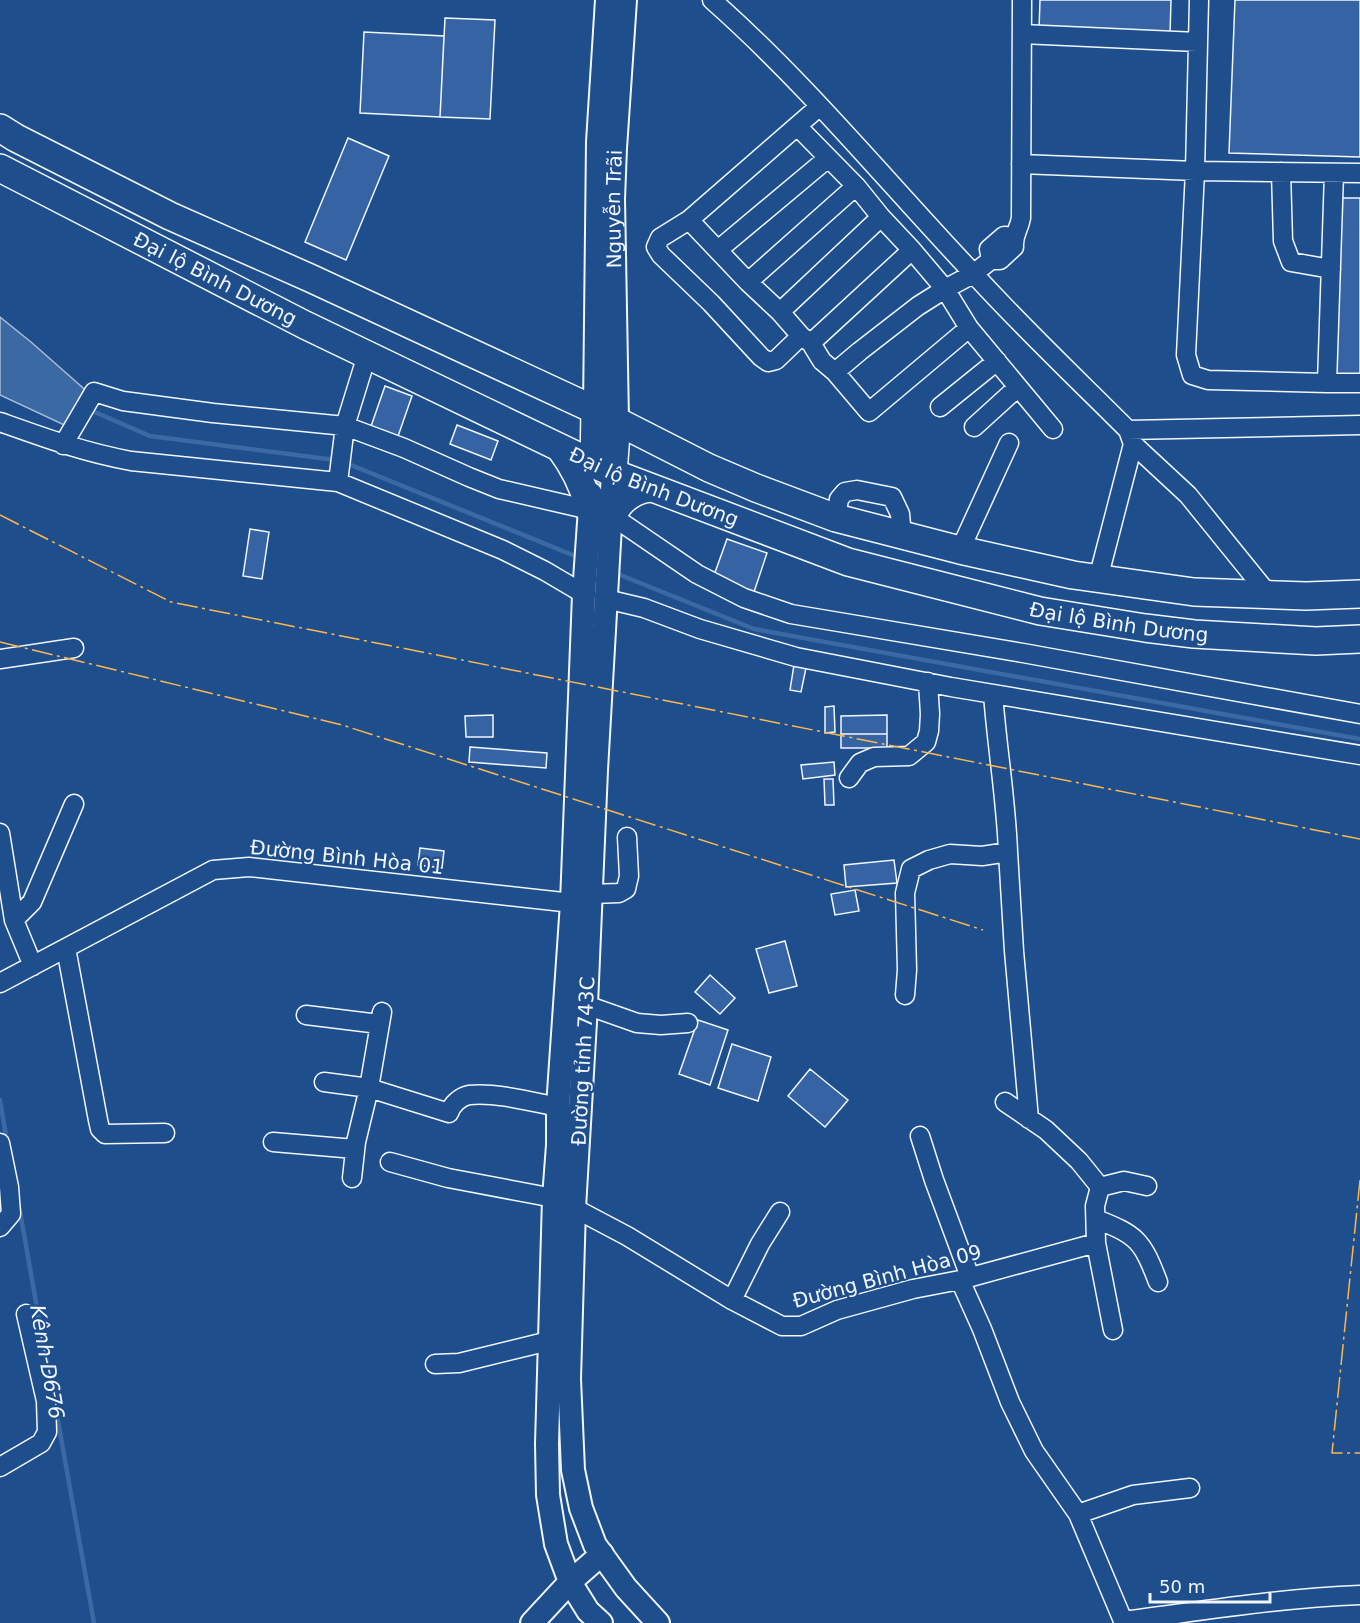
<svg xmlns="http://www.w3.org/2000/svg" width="1360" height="1623" font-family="'DejaVu Sans',sans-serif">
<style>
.water{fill:#3b69a3;stroke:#a8bbd7;stroke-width:1.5}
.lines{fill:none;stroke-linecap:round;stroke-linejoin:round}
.stream{stroke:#3b69a3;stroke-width:4.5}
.building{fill:#3563a3;stroke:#f2f6ff;stroke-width:1.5}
.minor-casing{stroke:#f2f6ff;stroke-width:21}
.major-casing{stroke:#f2f6ff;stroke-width:26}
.highway-casing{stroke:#f2f6ff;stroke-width:30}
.minor{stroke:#1f4e8c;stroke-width:18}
.major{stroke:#1f4e8c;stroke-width:22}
.highway{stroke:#1f4e8c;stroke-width:27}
.power{stroke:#ffb74d;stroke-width:1.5;stroke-dasharray:21 4.5 3 4.5;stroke-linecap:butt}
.labels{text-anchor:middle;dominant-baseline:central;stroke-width:4.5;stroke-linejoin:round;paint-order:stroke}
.street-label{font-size:20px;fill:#f2f6ff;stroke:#1f4e8c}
.water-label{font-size:21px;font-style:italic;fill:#f2f6ff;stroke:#1f4e8c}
</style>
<rect width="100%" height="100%" fill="#1f4e8c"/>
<path class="water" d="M 0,317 L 31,342 L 91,395 L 75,430 L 0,395 Z"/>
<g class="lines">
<path class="stream" d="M 90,410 L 150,436 L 335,460
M 346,463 L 580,558
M 613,572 L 754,629 L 1360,739
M 0,1100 L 7,1142
M 19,1206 L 50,1381
M 55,1404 L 94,1623"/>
</g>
<path class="building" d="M 1040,0 L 1171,0 L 1170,35 L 1039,30 Z
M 1235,0 L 1360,0 L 1360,157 L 1229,153 Z
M 445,18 L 495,20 L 490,119 L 440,117 Z
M 364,32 L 444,36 L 440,117 L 360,113 Z
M 348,138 L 389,156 L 346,260 L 305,242 Z
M 1338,198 L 1360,198 L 1360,383 L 1332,382 Z
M 385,386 L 412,396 L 396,442 L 369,432 Z
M 457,425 L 498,441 L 491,460 L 450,444 Z
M 250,529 L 269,532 L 262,579 L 243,576 Z
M 727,539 L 767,553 L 754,592 L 713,578 Z
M 794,665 L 806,668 L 801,692 L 790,690 Z
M 834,706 L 835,732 L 825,733 L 825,707 Z
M 493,715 L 493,737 L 466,737 L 465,716 Z
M 887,715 L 887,734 L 841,734 L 841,716 Z
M 841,734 L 887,734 L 887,748 L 841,748 Z
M 470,747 L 547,753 L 546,768 L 469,762 Z
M 834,762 L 835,775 L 803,779 L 801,765 Z
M 824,779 L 833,779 L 834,805 L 825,805 Z
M 420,848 L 444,851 L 442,868 L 418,865 Z
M 894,860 L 897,883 L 846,887 L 844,865 Z
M 855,890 L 859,911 L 835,915 L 831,894 Z
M 785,941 L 797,986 L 769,993 L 756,949 Z
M 710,975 L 735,998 L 720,1014 L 695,992 Z
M 698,1020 L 728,1030 L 710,1085 L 679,1074 Z
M 732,1044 L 771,1057 L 758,1101 L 718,1088 Z
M 810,1069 L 848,1100 L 825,1127 L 788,1096 Z"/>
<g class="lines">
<defs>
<path id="minor" d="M 712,0 C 806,83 886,181 972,272 C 1022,327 1076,378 1128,430 L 1133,444 L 1188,495 L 1269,595
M 1199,0 L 1195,171 L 1186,355 L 1192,375 L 1208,380 L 1327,383
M 1022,34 L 1197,42
M 820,106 L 689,220 L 748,282 L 780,312 L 801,336 L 811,343 L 822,361 L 835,372
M 797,126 L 856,186 L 881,217 L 912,250 L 945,289 L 969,328 L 1053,429
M 1021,164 L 1195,171 L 1360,173
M 1281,172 L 1283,241 L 1291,262 L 1331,269
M 1334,173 L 1327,383 L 1360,383
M 689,220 L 660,238 L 656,247 L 661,255 L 711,303 L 761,357 L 768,362 L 776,360 L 801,336
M 718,250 L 828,158
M 991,260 L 989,249 L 1004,236 L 1014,237
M 748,282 L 856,186
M 780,312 L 881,217
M 969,328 L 869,412 L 835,372 L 860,351 L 918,306 L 945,289 L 973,274 L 991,260 L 1000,260 L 1014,247 C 1013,234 1019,230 1021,218 L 1022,0
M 811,343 L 912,250
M 940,407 L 997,361
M 0,422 C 45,438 83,452 131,461 L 338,482 L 503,550 L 545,571 L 584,594
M 974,427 L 1018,387
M 1128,430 L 1360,425
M 63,445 L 94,392 L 123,401 L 213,413 L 345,426 L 404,448 L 469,477 L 499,489 L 590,510
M 338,482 L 345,426 L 367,355
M 612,516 L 697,574 L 744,598 L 791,614 L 1023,653 L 1360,714
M 836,518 L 839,499 L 845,492 L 857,490 L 892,497 L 900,514 L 902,536
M 960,550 L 1009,443
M 1098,579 L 1133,444
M 606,599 L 644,608 L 700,629 L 796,657 L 951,687 L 1360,755
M 0,659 L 74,648
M 849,778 L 860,763 L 874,757 L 909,756 L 926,742 L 929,731 L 930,714 L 928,682
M 0,833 L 14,920 L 33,966
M 1008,852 L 1014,951 L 1029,1119
M 592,894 L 619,893 L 626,889 L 629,876 L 627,837
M 14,920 L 32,902 L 74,804
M 66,948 L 98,1120 L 100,1129 L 105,1134 L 165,1133
M 0,983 L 213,870 L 249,867 L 572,903
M 905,995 L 907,970 L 905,893 L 911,869 L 929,860 L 950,854 L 982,856 L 1008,852 C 1006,799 997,747 993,694
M 586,1005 L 637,1023 L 661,1025 L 688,1023
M 306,1015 L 379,1024
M 324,1082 L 369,1088 L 382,1012
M 1005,1102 L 1046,1130 L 1079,1161 L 1100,1187 L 1095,1206 L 1096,1243 L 1113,1330
M 920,1136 L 934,1180 L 970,1277
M 273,1142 L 355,1149
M 0,1143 L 9,1187 L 11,1214 L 0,1227
M 390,1162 L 448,1178 L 554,1198
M 352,1178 L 356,1142 L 369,1088 L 449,1113 C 452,1104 460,1097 469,1095 C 495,1092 533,1102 558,1107
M 1100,1187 L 1124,1181 L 1147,1186
M 574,1208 L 627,1236 L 732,1300 L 782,1326 L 801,1326 L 837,1310 L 913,1289 L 960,1280 L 1096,1243
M 1096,1219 C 1137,1235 1142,1240 1158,1282
M 960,1280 L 982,1329 L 1010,1402 L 1034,1451 L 1078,1514 L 1124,1623
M 732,1300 L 760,1244 L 780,1212
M 435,1364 L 459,1363 L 549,1341
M 0,1467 L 41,1443 L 47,1432 L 46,1401 L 26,1314
M 1078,1514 L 1133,1495 L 1190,1488
M 1123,1621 C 1202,1611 1281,1598 1360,1595"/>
<g id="major">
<path d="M 595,410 L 598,142 L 607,0"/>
<path id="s1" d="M 617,421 L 613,199 L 615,148 L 625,0"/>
<path d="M 613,473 L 596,770 L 586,1005 L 574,1208 L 569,1379 L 573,1470 L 581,1508 L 595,1545 L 626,1588 L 658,1623"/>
<path d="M 591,494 L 584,594 L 572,903 L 558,1107 L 558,1145 L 554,1198 L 547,1444 L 548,1495 L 556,1544 L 570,1582 L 588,1611 L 601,1623"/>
<path d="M 532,1623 L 570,1582 L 602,1554"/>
</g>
<g id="highway">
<path d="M 0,128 L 16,138 L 170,216 L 310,278 L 595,410 L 709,468 L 756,488 L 836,518 L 960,550 L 1073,575 L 1194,592 L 1306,596 L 1360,594"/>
<path id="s2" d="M 0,168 L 305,325 L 594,464 L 613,473 L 848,562 L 1040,611 L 1145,628 L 1194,634 L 1316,641 L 1360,639"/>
<path d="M 560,448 C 575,468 584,487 590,510"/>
<path d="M 594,464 L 595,410"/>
<path d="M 613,473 L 617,421"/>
<path d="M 612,516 C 620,500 632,490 650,488"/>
</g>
</defs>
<use href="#minor" class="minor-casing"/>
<use href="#major" class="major-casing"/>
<use href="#highway" class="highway-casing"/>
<use href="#minor" class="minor"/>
<use href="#major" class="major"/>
<use href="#highway" class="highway"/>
<path class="power" d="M 0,515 L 171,602 L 1360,839
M 0,642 L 342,725 L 983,930
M 1360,1180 L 1332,1453 L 1360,1453"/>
</g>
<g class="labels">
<g class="street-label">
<text stroke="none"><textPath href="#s1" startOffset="212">Nguyễn Trãi</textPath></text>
<text stroke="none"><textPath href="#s2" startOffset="242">Đại lộ Bình Dương</textPath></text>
<text stroke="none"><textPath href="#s2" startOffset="728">Đại lộ Bình Dương</textPath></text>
<text stroke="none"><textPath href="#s2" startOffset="1214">Đại lộ Bình Dương</textPath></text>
<text transform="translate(347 857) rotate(6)">Đường Bình Hòa 01</text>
<text transform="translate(583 1061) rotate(-87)">Đường tỉnh 743C</text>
<text transform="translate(887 1276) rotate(-15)">Đường Bình Hòa 09</text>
</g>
<g class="water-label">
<text transform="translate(47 1362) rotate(80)">Kênh D676</text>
</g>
</g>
<path d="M1150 1593v9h120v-9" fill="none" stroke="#f2f6ff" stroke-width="3"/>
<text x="1159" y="1593" font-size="18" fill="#f2f6ff" stroke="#1f4e8c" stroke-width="4.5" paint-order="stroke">50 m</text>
</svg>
